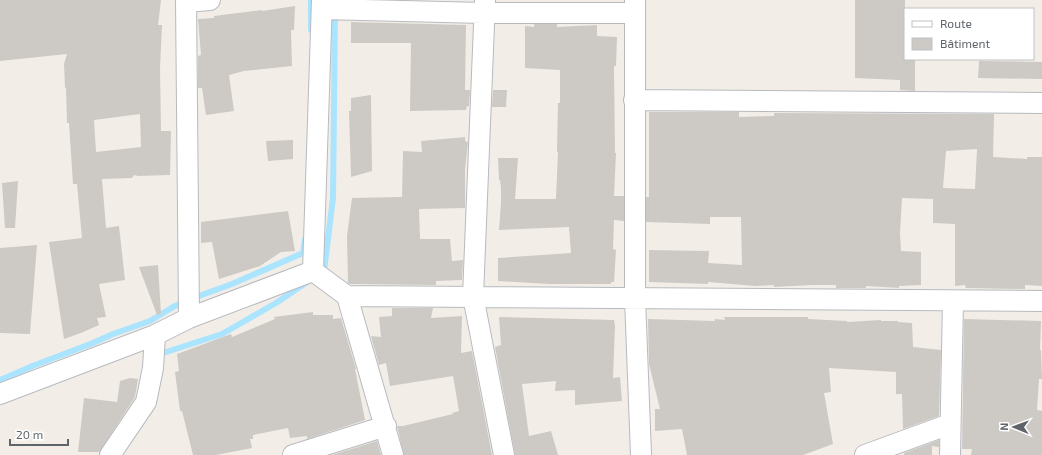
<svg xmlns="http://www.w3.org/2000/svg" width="1042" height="455" font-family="'Exo 2',sans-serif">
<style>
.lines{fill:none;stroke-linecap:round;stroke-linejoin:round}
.stream{stroke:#aae4ff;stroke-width:6}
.building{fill:#cdc9c4;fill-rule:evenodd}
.street-casing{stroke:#b7babf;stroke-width:22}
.street{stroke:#fff;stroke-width:20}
</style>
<rect width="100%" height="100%" fill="#f2eee7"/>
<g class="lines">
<path class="stream" d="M 311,30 L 311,0
M 322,272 L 324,271 L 333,198 L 335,12
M 159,357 L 160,354 L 222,334 L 276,303 L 307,282
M 0,380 L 35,365 L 93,343 L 113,334 L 150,321 L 173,307 L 188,300 L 232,284 L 303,253 L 305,239"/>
</g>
<path class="building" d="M 0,0 L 161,0 L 158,25 L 162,25 L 160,68 L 161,131 L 171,131 L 170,175 L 138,176 L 134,175 L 132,178 L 102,179 L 106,228 L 119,226 L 125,280 L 99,284 L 106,317 L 97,318 L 99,325 L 81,333 L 64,339 L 49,242 L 82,238 L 77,184 L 73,184 L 69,123 L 67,123 L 66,88 L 65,88 L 64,64 L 67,54 L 0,61 ZM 140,114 L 141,147 L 96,152 L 94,120 Z
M 855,0 L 905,0 L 905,59 L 915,59 L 915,91 L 900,90 L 900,80 L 855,78 Z
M 295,6 L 294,30 L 291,30 L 292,66 L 244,71 L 229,75 L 234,111 L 206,115 L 202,88 L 198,88 L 198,56 L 201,55 L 198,19 L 214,18 L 214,16 L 262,10 L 262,11 Z
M 351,22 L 466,25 L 465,90 L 470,90 L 469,106 L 467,106 L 466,110 L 410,111 L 411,43 L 351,43 Z
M 534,24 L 557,24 L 557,27 L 597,25 L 597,36 L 617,37 L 616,66 L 614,66 L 615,153 L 616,153 L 614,196 L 624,196 L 624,221 L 614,220 L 613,249 L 616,250 L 614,282 L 611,282 L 611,284 L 549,284 L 498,281 L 498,258 L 571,253 L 569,227 L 499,230 L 501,203 L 501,188 L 500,180 L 499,180 L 498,158 L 518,158 L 515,199 L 556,199 L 558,152 L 557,152 L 558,103 L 560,103 L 560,70 L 525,68 L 525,26 L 534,27 Z
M 979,61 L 1042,62 L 1042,79 L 978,78 Z
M 493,90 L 507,90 L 506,107 L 492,107 Z
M 371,95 L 372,171 L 351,177 L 349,111 L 351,111 L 351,98 Z
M 649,112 L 739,112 L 739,117 L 774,116 L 774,113 L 994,114 L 993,157 L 1027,159 L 1027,157 L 1042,157 L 1042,286 L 1025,285 L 1025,289 L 966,288 L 965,285 L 955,286 L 955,224 L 933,223 L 933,199 L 902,198 L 900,234 L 901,251 L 921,252 L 921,285 L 899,286 L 899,288 L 866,286 L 866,288 L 836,288 L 836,285 L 812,285 L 774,287 L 774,285 L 755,286 L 708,282 L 708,284 L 649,282 L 649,250 L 709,251 L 708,263 L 742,265 L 741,217 L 710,217 L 710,224 L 646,222 L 646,197 L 649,197 ZM 977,149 L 975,189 L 943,188 L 946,151 Z
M 465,137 L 465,141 L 468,142 L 465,169 L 465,208 L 419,209 L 420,239 L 450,239 L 452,261 L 463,260 L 462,280 L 436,281 L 436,285 L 350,284 L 348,283 L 347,236 L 352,198 L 402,197 L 403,151 L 422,152 L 421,141 Z
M 293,140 L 293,159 L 268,161 L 266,141 Z
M 18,181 L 15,228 L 5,228 L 2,183 Z
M 288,211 L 295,251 L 281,252 L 260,266 L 219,279 L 212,242 L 201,243 L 201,222 Z
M 37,245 L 30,334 L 0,333 L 0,248 Z
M 158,265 L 161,314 L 157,315 L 139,267 Z
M 392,308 L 433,308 L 431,318 L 462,316 L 461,353 L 472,351 L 492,455 L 404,455 L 397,426 L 403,426 L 453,414 L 452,413 L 459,411 L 453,376 L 390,386 L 386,363 L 379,365 L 371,336 L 381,337 L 379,317 L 392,316 Z
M 313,312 L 313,315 L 333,315 L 333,319 L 341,318 L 356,369 L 355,369 L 365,420 L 307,439 L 307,436 L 290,438 L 288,428 L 253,435 L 253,439 L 250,439 L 252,448 L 216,455 L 193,455 L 182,411 L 180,411 L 175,372 L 179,371 L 177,354 L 231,334 L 232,337 L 275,319 L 274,317 Z
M 499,317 L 614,320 L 615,326 L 613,378 L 620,377 L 622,401 L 575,405 L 575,390 L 555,391 L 556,381 L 522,384 L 529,436 L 551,431 L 558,455 L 515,455 L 495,347 L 501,345 Z
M 724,317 L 808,317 L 808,319 L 847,321 L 847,322 L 881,320 L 881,321 L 898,321 L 898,322 L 912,323 L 913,347 L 941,350 L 939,416 L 903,429 L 902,394 L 896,394 L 896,372 L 829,368 L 831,392 L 824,393 L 833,444 L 803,455 L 687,455 L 682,429 L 655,431 L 655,409 L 660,409 L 649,364 L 648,319 L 715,321 L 715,319 L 725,320 Z
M 964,319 L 1041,321 L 1040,350 L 1041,350 L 1042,379 L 1039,379 L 1037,410 L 1042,411 L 1042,455 L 971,455 L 972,449 L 962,449 Z
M 130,378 L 138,379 L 135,397 L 100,451 L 99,452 L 78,452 L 84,398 L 117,402 L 120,381 Z
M 939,440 L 939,447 L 932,446 L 932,455 L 904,455 L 904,453 Z
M 377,441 L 381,455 L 332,455 Z"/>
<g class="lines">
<defs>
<path id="street" d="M 186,0 L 189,318
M 485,0 L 473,296 L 504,455
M 635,0 L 635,298 L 641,455
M 186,2 L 210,0
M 322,9 L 484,13 L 635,13
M 634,100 L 1042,103
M 313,271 L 347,296 L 1042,301
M 313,271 L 322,0
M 347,296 L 393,455
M 0,394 L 155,335 L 189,318 L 313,271
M 110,455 L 146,402 L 153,368 L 155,335
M 293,455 L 386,426
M 865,455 L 950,424
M 950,455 L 953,301"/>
</defs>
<use href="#street" class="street-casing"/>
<use href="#street" class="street"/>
</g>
<rect x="904" y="8" width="130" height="52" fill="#ffffff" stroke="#bfc1c3"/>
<rect x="912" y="21" width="20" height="6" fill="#ffffff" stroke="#bfc1c3"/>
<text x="940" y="28" font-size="12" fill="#5e6469">Route</text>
<rect x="912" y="38" width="20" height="12" fill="#cdc9c4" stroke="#bfc1c3"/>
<text x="940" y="48" font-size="12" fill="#5e6469">Bâtiment</text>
<g transform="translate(1014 427) rotate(271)" stroke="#ffffff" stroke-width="3" paint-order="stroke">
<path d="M0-3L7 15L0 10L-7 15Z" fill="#5e6469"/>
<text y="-6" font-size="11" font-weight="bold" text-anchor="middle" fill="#5e6469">N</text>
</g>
<path d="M10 439v6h58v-6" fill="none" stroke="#5e6469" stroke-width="2"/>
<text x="16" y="439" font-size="12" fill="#5e6469" stroke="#ffffff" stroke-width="3" paint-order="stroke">20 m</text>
</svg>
